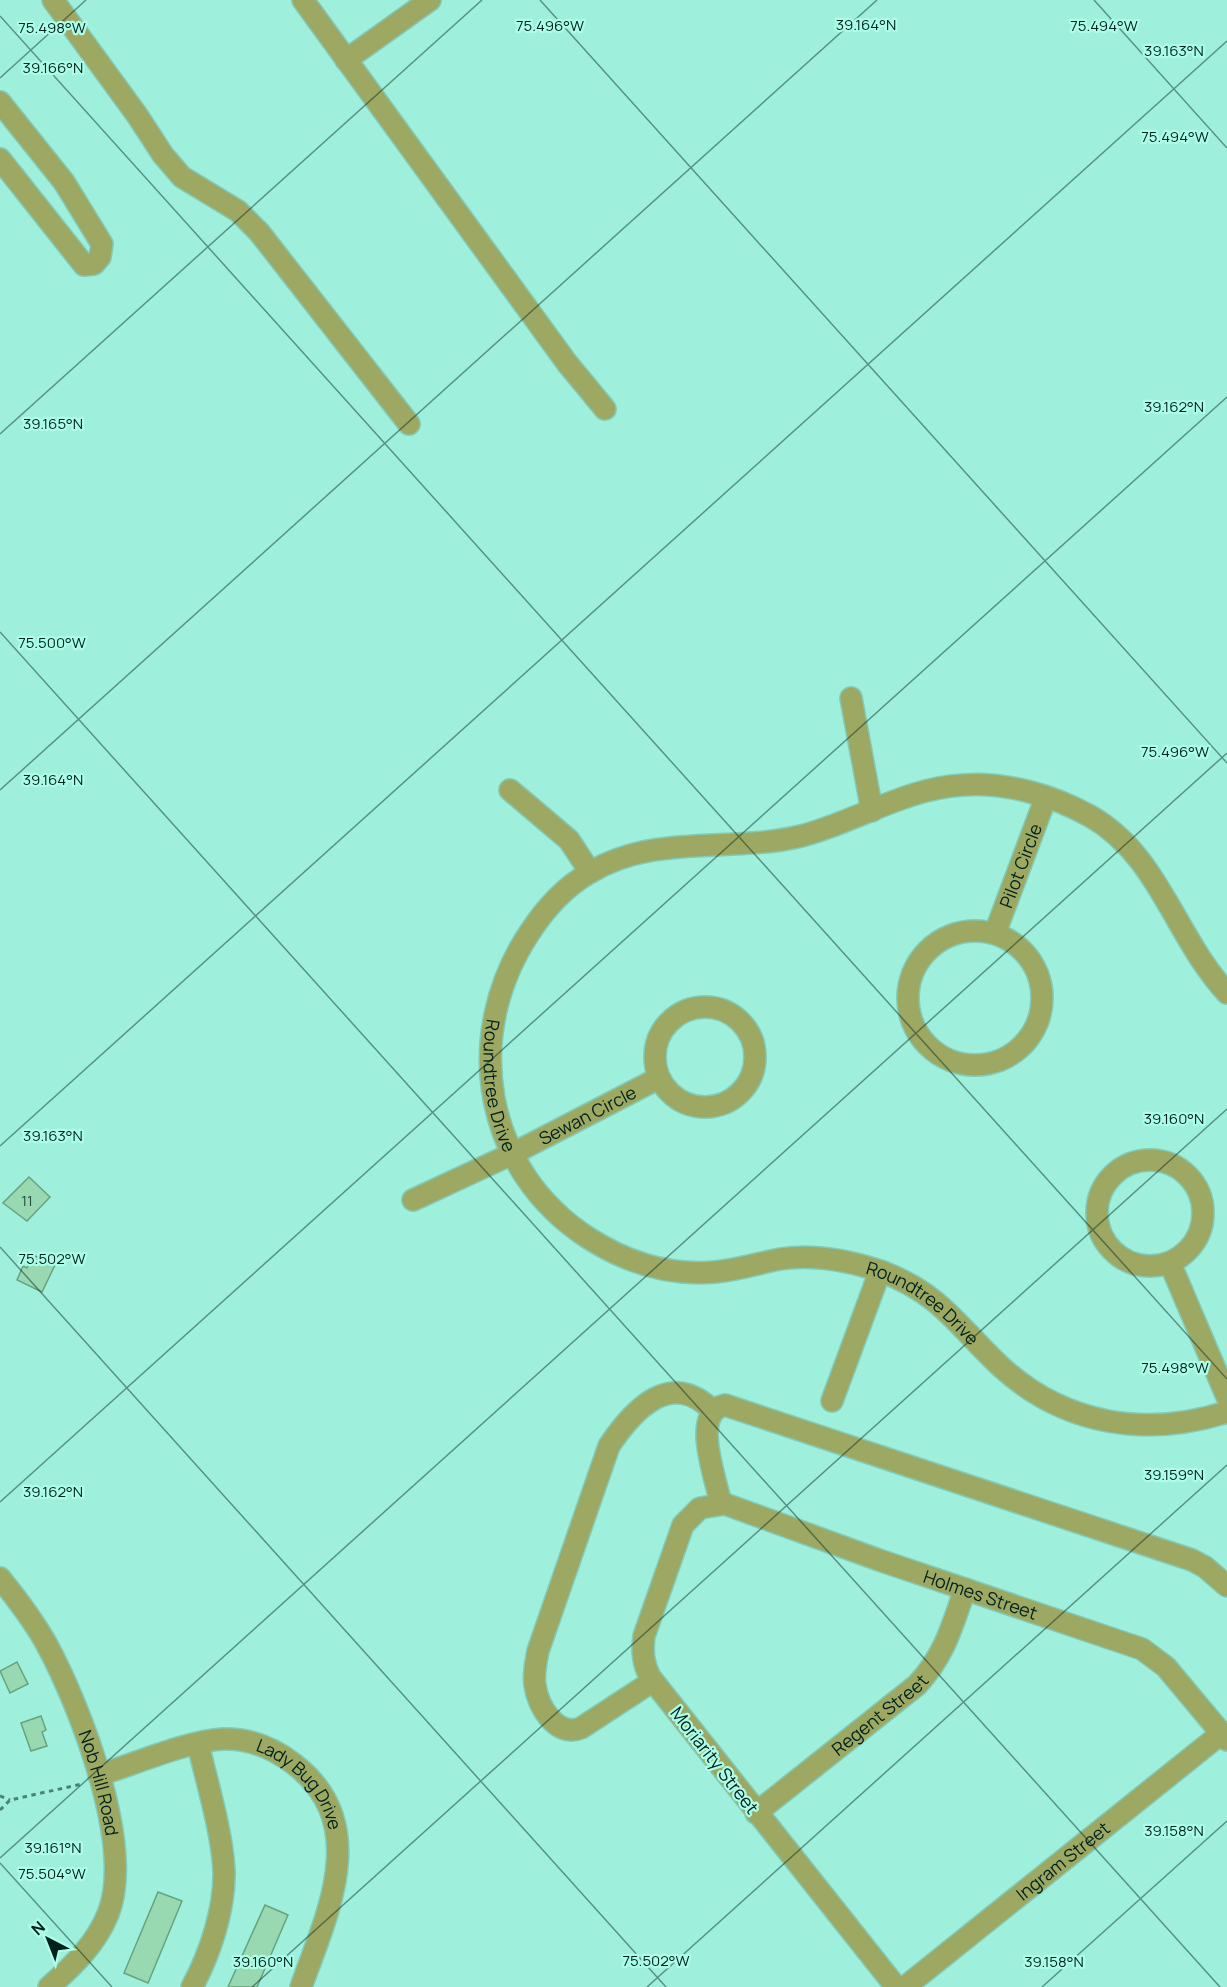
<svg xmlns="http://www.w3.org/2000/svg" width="1227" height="1987" font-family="Manrope,sans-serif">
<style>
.building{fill:#99d9b1;stroke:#66a37e;stroke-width:1.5}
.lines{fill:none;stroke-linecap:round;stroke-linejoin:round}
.minor-casing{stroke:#82cbb9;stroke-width:24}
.path{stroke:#4a8376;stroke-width:3;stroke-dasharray:4.5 4.5;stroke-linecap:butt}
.minor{stroke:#9da962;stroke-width:21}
.ticks{fill:none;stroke:#00211b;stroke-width:1.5;stroke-opacity:0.45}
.labels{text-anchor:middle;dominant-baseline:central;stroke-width:4.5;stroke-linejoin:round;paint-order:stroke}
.number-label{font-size:15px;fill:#264f40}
.street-label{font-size:18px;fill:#00211b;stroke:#acfee9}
.ticks-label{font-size:15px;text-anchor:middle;fill:#00211b;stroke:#acfee9;stroke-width:4.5;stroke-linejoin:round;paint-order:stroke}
</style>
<rect width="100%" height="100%" fill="#9ef0dc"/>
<path class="building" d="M 29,1177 L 50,1197 L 27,1221 L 3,1203 Z
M 33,1255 L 55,1265 L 42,1292 L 17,1280 L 23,1266 L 27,1268 Z
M 17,1662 L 28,1684 L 10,1693 L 0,1671 Z
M 41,1716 L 46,1730 L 42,1732 L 47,1746 L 31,1751 L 21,1723 Z
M 158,1892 L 182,1901 L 148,1983 L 124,1973 Z
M 265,1905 L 288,1915 L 257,1987 L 228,1987 Z"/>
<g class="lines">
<defs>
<g id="minor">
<path d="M 53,0 L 137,115 L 163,155 L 182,177 L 238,211 L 259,232 L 409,424"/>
<path d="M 303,0 L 567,363 L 605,409"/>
<path d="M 346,60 L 430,0"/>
<path d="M 0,102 L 64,182 L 102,244 L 100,257 L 94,264 L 84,265 L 0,159"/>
<path d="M 851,698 L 872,811"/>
<path d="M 510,790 L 569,840 L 590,872"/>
<circle cx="975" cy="998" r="67"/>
<path id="s1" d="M 995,933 L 1046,797"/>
<path id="s2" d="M 1227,993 C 1175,937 1159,855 1090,816 C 1052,795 1006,782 963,785 C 905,788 856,822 801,836 C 731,853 654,833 589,873 C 565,887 545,909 530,932 C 461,1035 483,1171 590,1239 C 628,1263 670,1276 715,1272 C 738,1270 759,1263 780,1259 C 813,1254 851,1261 883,1272 C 940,1294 957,1325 999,1365 C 1063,1425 1146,1438 1227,1412"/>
<circle cx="705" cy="1057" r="50"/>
<circle cx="1150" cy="1213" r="53"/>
<path id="s3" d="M 413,1200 L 514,1153 L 659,1078"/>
<path d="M 1170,1263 L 1227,1397"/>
<path d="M 832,1401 L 880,1271"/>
<path d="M 721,1504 C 716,1479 690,1412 725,1405 L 1192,1560 L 1205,1567 L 1227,1586"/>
<path id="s4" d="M 0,1578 C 17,1599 34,1621 47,1645 C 80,1706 135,1847 108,1914 C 96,1944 73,1966 49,1987"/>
<path d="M 653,1681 L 581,1728 C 557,1738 538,1707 535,1685 C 533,1674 536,1662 538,1651 L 609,1446 C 633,1410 671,1368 713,1411"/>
<path id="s5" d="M 99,1775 C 135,1764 187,1741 223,1739 C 250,1738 273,1748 294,1764 C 372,1824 327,1914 301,1987"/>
<path id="s6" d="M 756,1813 L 917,1685 C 945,1655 952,1626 965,1589"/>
<path d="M 192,1987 C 210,1954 225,1909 224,1871 C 222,1831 207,1783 198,1744"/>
<path id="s7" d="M 896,1987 L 650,1677 C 643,1663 642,1652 644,1636 L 683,1525 L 700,1508 L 725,1504 L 879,1560 L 1142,1649 L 1166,1667 L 1227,1740"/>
<path id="s8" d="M 905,1987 L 1222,1733"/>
</g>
</defs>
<use href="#minor" class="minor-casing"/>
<path class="path" d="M 0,1796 L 10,1800
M 0,1810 L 10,1800 L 82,1784"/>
<use href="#minor" class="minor"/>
</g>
<path class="ticks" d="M 540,0 L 1227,763M 1094,0 L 1227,148M 0,16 L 1227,1379M 0,78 L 86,0M 0,434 L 482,0M 0,632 L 1220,1987M 0,790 L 877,0M 0,1146 L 1227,41M 0,1247 L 666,1987M 0,1502 L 1227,397M 0,1858 L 1227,753M 0,1863 L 112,1987M 252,1987 L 1227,1109M 647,1987 L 1227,1465M 1042,1987 L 1227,1821"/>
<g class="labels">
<g class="number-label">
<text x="27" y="1200">11</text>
</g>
<g class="street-label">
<text stroke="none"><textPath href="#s1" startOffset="72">Pilot Circle</textPath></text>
<text stroke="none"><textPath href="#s2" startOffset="993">Roundtree Drive</textPath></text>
<text stroke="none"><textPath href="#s3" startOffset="194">Sewan Circle</textPath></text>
<text stroke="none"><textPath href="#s2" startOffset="1533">Roundtree Drive</textPath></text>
<text stroke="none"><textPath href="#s7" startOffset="876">Holmes Street</textPath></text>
<text stroke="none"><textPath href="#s6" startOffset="158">Regent Street</textPath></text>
<text transform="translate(715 1760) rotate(52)">Moriarity Street</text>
<text stroke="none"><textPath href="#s4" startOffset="230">Nob Hill Road</textPath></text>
<text stroke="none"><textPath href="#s5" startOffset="225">Lady Bug Drive</textPath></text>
<text stroke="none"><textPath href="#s8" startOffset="202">Ingram Street</textPath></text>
</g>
</g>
<g class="ticks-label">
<text x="866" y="30">39.164°N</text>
<text x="550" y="31">75.496°W</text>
<text x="1104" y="31">75.494°W</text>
<text x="52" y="33">75.498°W</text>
<text x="1174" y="56">39.163°N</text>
<text x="53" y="73">39.166°N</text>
<text x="1175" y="142">75.494°W</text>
<text x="1174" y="412">39.162°N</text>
<text x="53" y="429">39.165°N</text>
<text x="52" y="648">75.500°W</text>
<text x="1175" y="757">75.496°W</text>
<text x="53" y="785">39.164°N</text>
<text x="1174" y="1124">39.160°N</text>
<text x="53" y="1141">39.163°N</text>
<text x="52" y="1264">75.502°W</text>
<text x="1175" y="1373">75.498°W</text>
<text x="1174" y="1480">39.159°N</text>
<text x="53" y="1497">39.162°N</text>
<text x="1174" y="1836">39.158°N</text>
<text x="53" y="1853">39.161°N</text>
<text x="52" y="1879">75.504°W</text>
<text x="656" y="1966">75.502°W</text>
<text x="263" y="1967">39.160°N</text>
<text x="1054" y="1967">39.158°N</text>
</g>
<g transform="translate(48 1939) rotate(318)" stroke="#acfee9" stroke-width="4.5" paint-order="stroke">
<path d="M0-4.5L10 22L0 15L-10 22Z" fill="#00211b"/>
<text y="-9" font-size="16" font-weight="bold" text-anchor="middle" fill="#00211b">N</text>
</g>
</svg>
